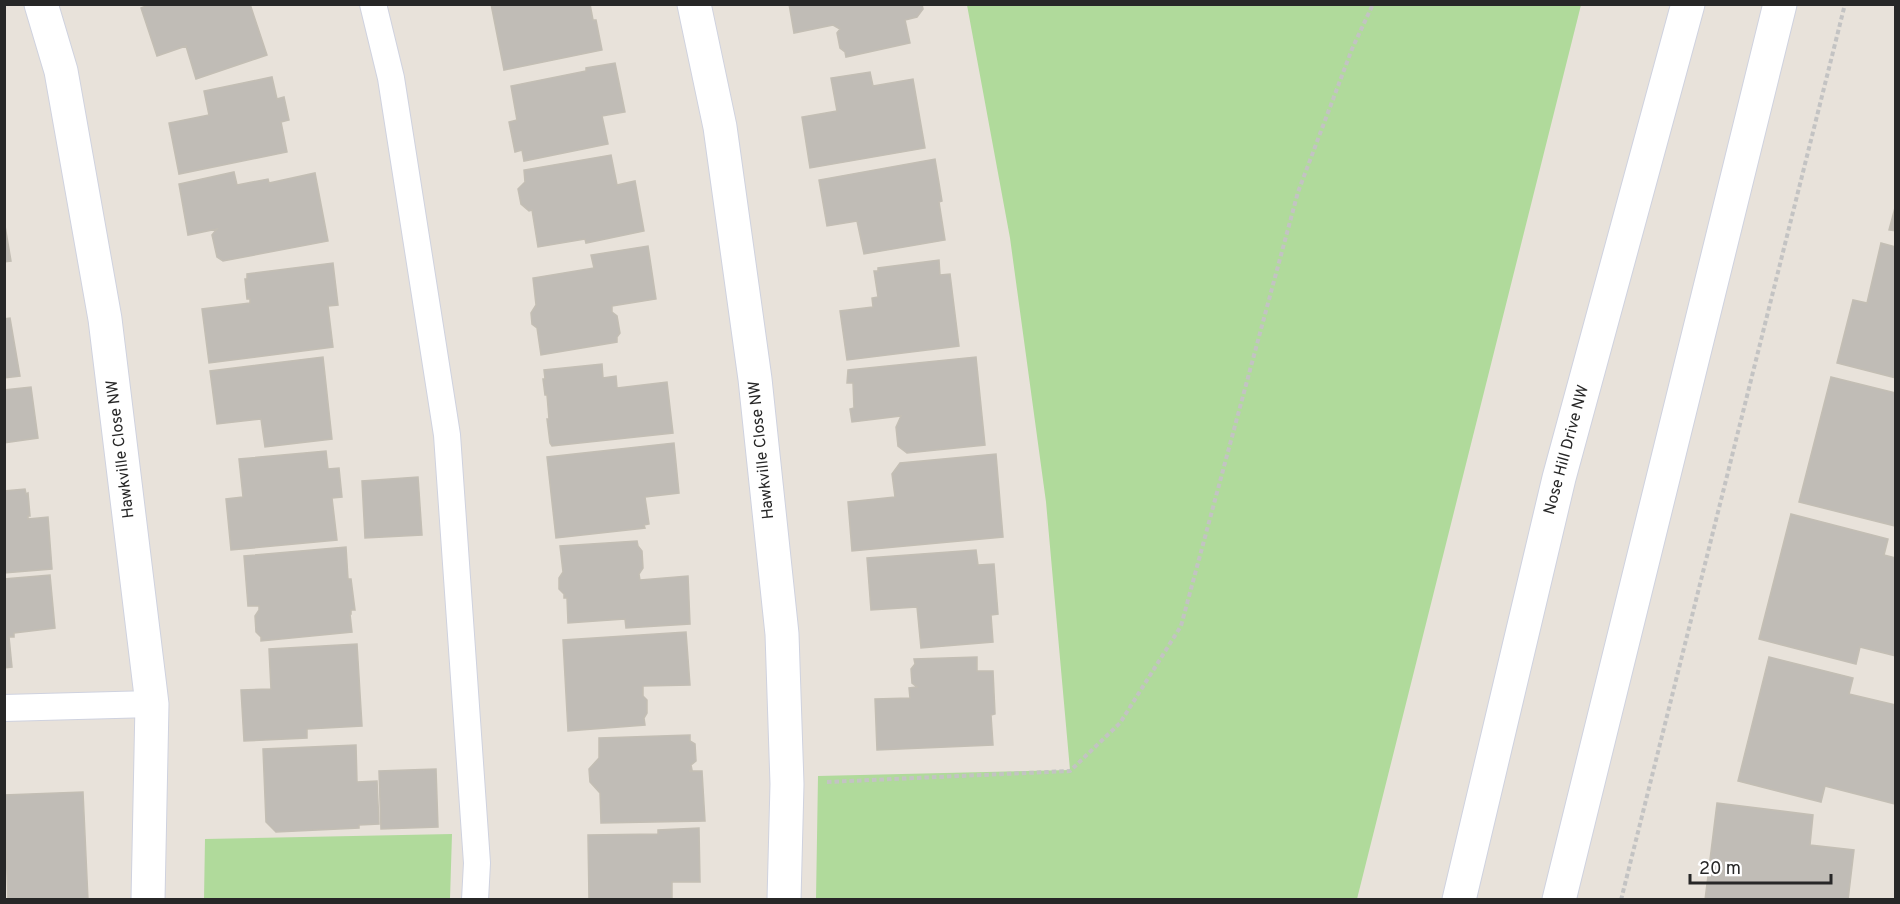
<svg xmlns="http://www.w3.org/2000/svg" width="1900" height="904" font-family="Overpass,sans-serif">
<style>
.green{fill:#b0da9b}
.building{fill:#c0bcb6;stroke:#c3beb4;stroke-width:1.5}
.lines{fill:none;stroke-linecap:round;stroke-linejoin:round}
.lane-casing{stroke:#cfd2df;stroke-width:28}
.street-casing{stroke:#cfd2df;stroke-width:35}
.secondary-casing{stroke:#cfd2df;stroke-width:35}
.path{stroke:#c3c3c3;stroke-width:4;stroke-dasharray:4.5 3;stroke-linecap:butt}
.lane{stroke:#fff;stroke-width:26}
.street{stroke:#fff;stroke-width:33}
.secondary{stroke:#fff;stroke-width:33}
.labels{text-anchor:middle;dominant-baseline:central;stroke-width:4.5;stroke-linejoin:round;paint-order:stroke}
.street-label{font-size:16px;fill:#272727;stroke:#fff}
</style>
<rect width="100%" height="100%" fill="#e8e2da"/>
<path class="green" d="M 967,5 L 1581,5 L 1357,899 L 816,899 L 818,776 L 1070,770 L 1046,502 L 1010,238 Z
M 452,834 L 450,899 L 204,899 L 205,839 Z"/>
<path class="building" d="M 151,4 L 250,4 L 267,55 L 196,79 L 186,46 L 157,56 L 141,8 Z
M 491,4 L 590,4 L 593,20 L 596,20 L 602,50 L 504,70 Z
M 789,4 L 922,4 L 923,9 L 917,17 L 905,20 L 910,43 L 846,57 L 845,52 L 840,48 L 837,33 L 840,29 L 833,25 L 794,33 Z
M 615,63 L 625,112 L 602,116 L 608,144 L 524,161 L 522,150 L 515,152 L 509,122 L 517,120 L 511,86 L 586,71 L 586,68 Z
M 870,72 L 873,86 L 913,79 L 925,148 L 810,168 L 802,117 L 837,111 L 831,78 Z
M 272,77 L 277,99 L 284,97 L 289,120 L 281,122 L 287,152 L 179,174 L 169,123 L 209,115 L 204,91 Z
M 611,155 L 617,185 L 635,181 L 644,231 L 586,243 L 585,239 L 538,247 L 532,210 L 529,211 L 521,204 L 518,189 L 525,182 L 524,170 Z
M 935,159 L 942,201 L 939,202 L 945,240 L 864,254 L 857,221 L 827,226 L 819,180 Z
M 234,172 L 237,185 L 268,179 L 269,183 L 315,173 L 328,241 L 223,261 L 217,257 L 212,235 L 217,229 L 188,235 L 179,184 Z
M 1896,204 L 1896,231 L 1889,230 Z
M 4,220 L 11,261 L 4,262 Z
M 1881,243 L 1896,247 L 1896,378 L 1837,363 L 1853,300 L 1867,303 Z
M 648,246 L 656,299 L 612,306 L 612,312 L 617,316 L 620,333 L 617,337 L 617,342 L 541,355 L 537,328 L 532,324 L 531,313 L 536,305 L 533,278 L 594,268 L 591,255 Z
M 939,260 L 940,275 L 950,274 L 959,346 L 847,360 L 840,311 L 873,307 L 872,298 L 878,297 L 874,271 L 878,271 L 878,268 Z
M 333,263 L 338,305 L 328,306 L 333,347 L 209,363 L 202,309 L 250,303 L 250,299 L 247,299 L 245,279 L 247,279 L 247,274 Z
M 10,318 L 20,376 L 4,378 L 4,319 Z
M 323,357 L 332,439 L 265,447 L 261,419 L 217,424 L 210,371 Z
M 976,357 L 985,445 L 907,453 L 898,446 L 896,427 L 901,416 L 852,422 L 850,409 L 854,408 L 853,383 L 847,383 L 848,370 Z
M 602,364 L 603,378 L 616,376 L 617,388 L 667,382 L 673,433 L 552,446 L 550,443 L 547,419 L 549,419 L 547,395 L 545,395 L 543,379 L 545,379 L 544,370 Z
M 1831,377 L 1896,393 L 1895,526 L 1799,502 Z
M 31,387 L 38,438 L 4,443 L 4,390 Z
M 674,443 L 679,493 L 645,497 L 649,524 L 644,525 L 645,528 L 556,538 L 547,457 Z
M 326,451 L 328,469 L 339,468 L 342,497 L 332,498 L 337,540 L 231,550 L 226,499 L 243,497 L 239,459 Z
M 996,454 L 1003,537 L 852,551 L 848,502 L 895,497 L 892,474 L 900,463 Z
M 418,477 L 422,535 L 365,538 L 362,481 Z
M 25,489 L 26,494 L 28,493 L 30,516 L 28,516 L 28,519 L 48,517 L 52,569 L 4,573 L 4,491 Z
M 1791,514 L 1888,539 L 1884,555 L 1896,558 L 1896,656 L 1860,647 L 1856,664 L 1759,639 Z
M 637,541 L 638,546 L 642,551 L 643,568 L 639,574 L 640,580 L 688,576 L 690,624 L 626,628 L 625,619 L 568,623 L 567,598 L 564,598 L 564,594 L 559,589 L 559,578 L 563,572 L 560,546 Z
M 346,547 L 348,579 L 351,579 L 355,610 L 351,610 L 351,614 L 350,614 L 352,632 L 261,641 L 261,637 L 256,632 L 255,616 L 259,610 L 259,606 L 248,606 L 244,556 Z
M 976,550 L 978,565 L 994,564 L 998,614 L 991,615 L 993,642 L 921,648 L 917,607 L 871,610 L 867,558 Z
M 50,575 L 55,628 L 14,633 L 14,637 L 9,637 L 12,667 L 4,668 L 4,579 Z
M 686,632 L 690,685 L 643,686 L 643,696 L 647,700 L 647,713 L 644,718 L 645,725 L 568,731 L 563,640 Z
M 357,644 L 362,726 L 307,729 L 307,738 L 244,741 L 241,690 L 271,689 L 269,649 Z
M 977,657 L 977,671 L 993,671 L 995,714 L 991,715 L 993,745 L 877,750 L 875,699 L 910,698 L 909,688 L 917,687 L 912,683 L 911,669 L 915,664 L 914,659 Z
M 1769,657 L 1853,678 L 1849,694 L 1896,705 L 1895,804 L 1825,786 L 1821,802 L 1738,781 Z
M 690,735 L 690,741 L 695,744 L 696,761 L 691,765 L 692,770 L 689,771 L 702,771 L 705,821 L 601,823 L 600,793 L 590,782 L 589,769 L 599,758 L 599,738 Z
M 356,745 L 357,782 L 377,781 L 379,824 L 359,825 L 359,828 L 276,832 L 266,822 L 263,749 Z
M 436,769 L 438,827 L 381,829 L 379,771 Z
M 83,792 L 88,900 L 8,900 L 4,795 Z
M 1717,803 L 1813,815 L 1810,845 L 1854,850 L 1848,900 L 1705,900 Z
M 699,828 L 700,882 L 672,882 L 672,900 L 589,900 L 588,835 L 658,834 L 658,830 Z"/>
<g class="lines">
<defs>
<path id="lane" d="M 373,4 L 391,78 L 447,435 L 477,863 L 475,900
M 4,708 L 152,704"/>
<path id="street" d="M 41,4 L 61,71 L 105,319 L 152,704 L 148,900
M 694,4 L 720,127 L 755,379 L 782,634 L 787,784 L 784,900"/>
<path id="secondary" d="M 1459,900 L 1559,478 L 1688,4
M 1559,900 L 1780,4"/>
</defs>
<use href="#lane" class="lane-casing"/>
<use href="#street" class="street-casing"/>
<use href="#secondary" class="secondary-casing"/>
<path class="path" d="M 827,782 L 1070,771 L 1120,723 L 1181,626 L 1298,192 L 1352,49 L 1373,4
M 1621,900 L 1845,4"/>
<use href="#lane" class="lane"/>
<use href="#street" class="street"/>
<use href="#secondary" class="secondary"/>
</g>
<g class="labels">
<g class="street-label">
<text transform="translate(121 449) rotate(-97)">Hawkville Close NW</text>
<text transform="translate(762 450) rotate(-96)">Hawkville Close NW</text>
<text transform="translate(1567 450) rotate(-75)">Nose Hill Drive NW</text>
</g>
</g>
<rect width="1900" height="904" fill="none" stroke="#272727" stroke-width="12"/>
<path d="M1690 874v9h141v-9" fill="none" stroke="#272727" stroke-width="3"/>
<text x="1699" y="874" font-size="18" fill="#272727" stroke="#ffffff" stroke-width="4.5" paint-order="stroke">20 m</text>
</svg>
